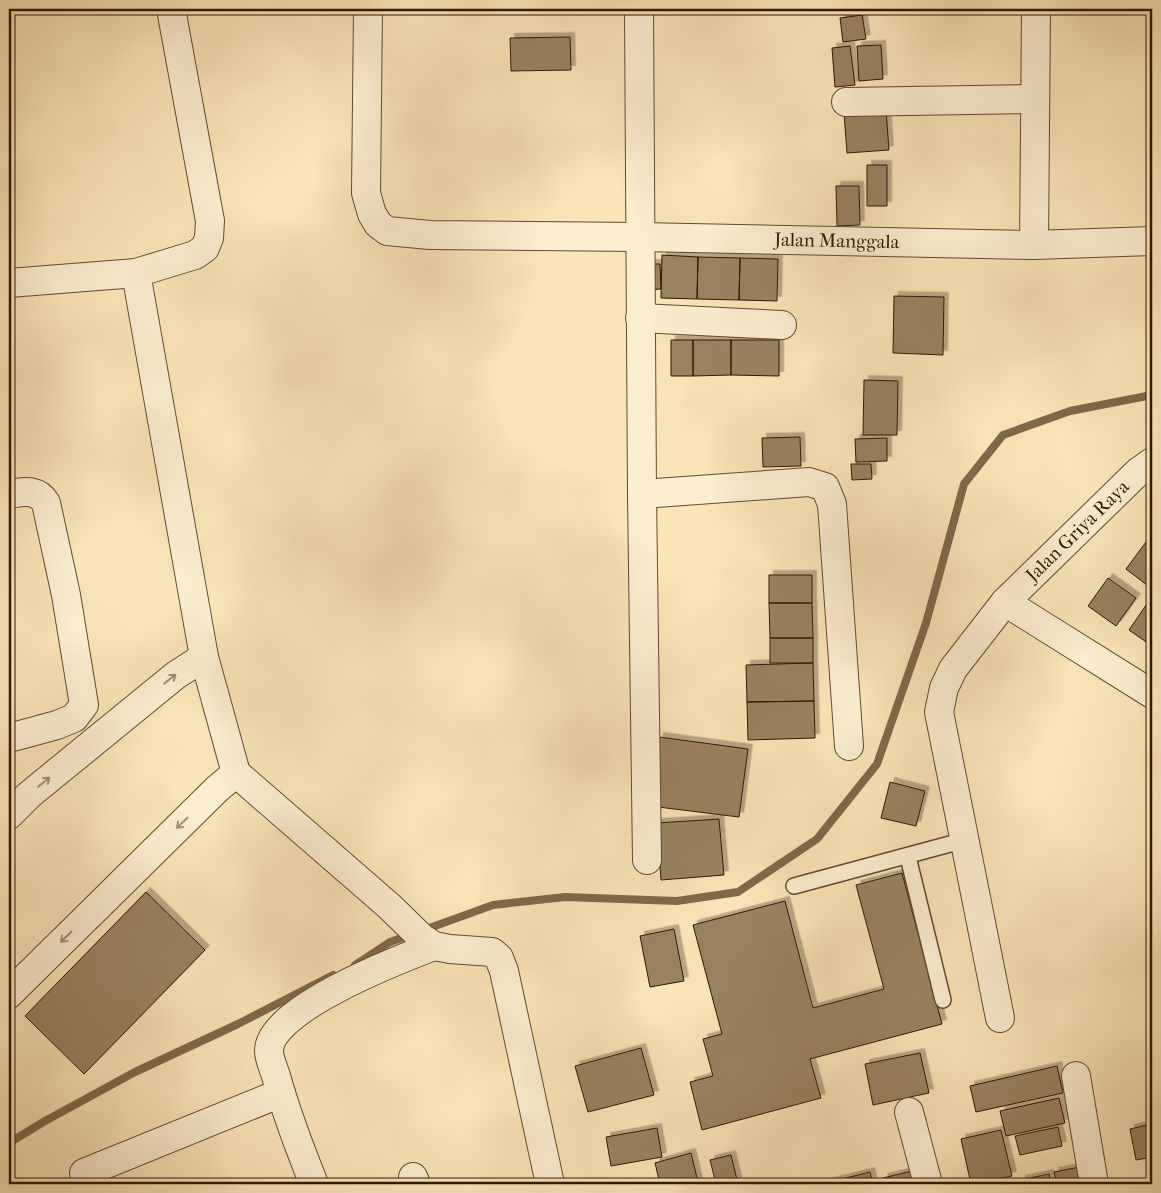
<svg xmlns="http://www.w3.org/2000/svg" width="1161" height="1193" font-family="'IM FELL French Canon',serif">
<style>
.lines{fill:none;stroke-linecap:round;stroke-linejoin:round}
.stream{stroke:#7f6949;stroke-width:8}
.building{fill:#988260;stroke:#2f1802;filter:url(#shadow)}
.lane-casing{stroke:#614b2f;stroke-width:18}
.street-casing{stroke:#614b2f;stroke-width:30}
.lane{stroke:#faedd0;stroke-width:15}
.street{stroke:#faedd0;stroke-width:28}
.oneway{stroke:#9f8d73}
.labels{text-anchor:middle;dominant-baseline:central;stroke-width:4;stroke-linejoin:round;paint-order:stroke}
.street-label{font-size:19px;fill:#2f1802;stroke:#faedd0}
</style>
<defs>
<filter id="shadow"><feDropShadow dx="4.5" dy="-4.5" stdDeviation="0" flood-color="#0004"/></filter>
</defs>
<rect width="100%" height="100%" fill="#f8e4b6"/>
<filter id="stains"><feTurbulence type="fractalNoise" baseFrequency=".004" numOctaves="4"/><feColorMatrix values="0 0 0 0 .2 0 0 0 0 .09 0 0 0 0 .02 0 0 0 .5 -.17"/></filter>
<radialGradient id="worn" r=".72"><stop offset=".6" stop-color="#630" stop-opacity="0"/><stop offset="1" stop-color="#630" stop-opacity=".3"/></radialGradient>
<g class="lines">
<path class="stream" d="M 421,931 L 493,905 L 565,897 L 677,901 L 738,892 L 817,839 L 877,764 L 926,623 L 964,484 L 1003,435 L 1070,411 L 1152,395
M 355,965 L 390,942 L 410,935
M 9,1143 L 45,1121 L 135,1072 L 238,1024 L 333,975"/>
</g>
<path class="building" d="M 862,15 L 866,39 L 843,42 L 840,18 Z
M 570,37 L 571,70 L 511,71 L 510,38 Z
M 881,45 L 883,79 L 859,81 L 857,46 Z
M 850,46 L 855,85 L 835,87 L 832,48 Z
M 886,110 L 889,150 L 847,153 L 844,113 Z
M 867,165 L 887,165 L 887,206 L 867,206 Z
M 836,186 L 859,186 L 860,225 L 837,226 Z
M 662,255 L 698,257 L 697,299 L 661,298 Z
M 698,257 L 740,258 L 739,300 L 697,299 Z
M 740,258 L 778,259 L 777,301 L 739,300 Z
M 645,264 L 660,264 L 661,289 L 646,290 Z
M 894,296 L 944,297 L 943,355 L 893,353 Z
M 671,340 L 693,340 L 693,376 L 671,376 Z
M 693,340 L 731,340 L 731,375 L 693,376 Z
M 731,340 L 779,340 L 779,376 L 731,375 Z
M 864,380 L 898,381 L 897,435 L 863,435 Z
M 800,437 L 801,466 L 763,467 L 762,438 Z
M 887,438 L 887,461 L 856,462 L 855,439 Z
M 851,464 L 871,464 L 872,479 L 852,480 Z
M 1152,534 L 1152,589 L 1126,569 Z
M 769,575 L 812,575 L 812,603 L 769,603 Z
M 1108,578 L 1136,598 L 1116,626 L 1088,606 Z
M 1149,601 L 1152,603 L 1152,646 L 1129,630 Z
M 769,603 L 812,603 L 813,638 L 770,638 Z
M 770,638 L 813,638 L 813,663 L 770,663 Z
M 813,663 L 814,701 L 747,702 L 746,665 Z
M 814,701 L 815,738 L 748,740 L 747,702 Z
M 659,737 L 748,749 L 739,817 L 650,806 Z
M 890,782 L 925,791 L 916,826 L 881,818 Z
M 719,819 L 724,875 L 661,880 L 657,823 Z
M 902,873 L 942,1024 L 810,1059 L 821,1098 L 702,1130 L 690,1082 L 713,1076 L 703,1039 L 722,1034 L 693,925 L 785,901 L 813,1008 L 884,989 L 856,885 Z
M 146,892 L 205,950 L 84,1074 L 25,1016 Z
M 674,929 L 684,981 L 650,987 L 640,936 Z
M 641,1048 L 654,1095 L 588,1112 L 575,1066 Z
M 920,1053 L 929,1093 L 873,1105 L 865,1064 Z
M 1057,1066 L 1063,1093 L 976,1112 L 970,1086 Z
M 1059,1098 L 1065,1123 L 1006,1136 L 1000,1111 Z
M 1152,1124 L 1152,1157 L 1136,1160 L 1130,1129 Z
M 1058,1127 L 1062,1146 L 1020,1155 L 1015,1136 Z
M 657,1128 L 662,1157 L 611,1166 L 606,1137 Z
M 1001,1130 L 1012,1176 L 971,1184 L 961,1139 Z
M 691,1153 L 698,1182 L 689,1184 L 660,1184 L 655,1163 Z
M 731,1155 L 738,1184 L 716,1184 L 710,1160 Z
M 1080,1167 L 1084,1184 L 1057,1184 L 1054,1172 Z
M 916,1170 L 919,1184 L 885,1184 L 883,1178 Z
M 870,1172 L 873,1184 L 822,1184 Z
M 1049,1174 L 1051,1184 L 1022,1184 L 1021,1180 Z"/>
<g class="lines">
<defs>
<path id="lane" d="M 908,857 L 943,1000
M 794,886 L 965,840"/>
<g id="street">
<path id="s1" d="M 368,9 L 366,193 L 372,214 L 378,224 L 387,231 L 430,235 L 640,237 L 1034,245 L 1152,241"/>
<path d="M 639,9 L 642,494 L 647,860"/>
<path d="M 846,102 L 1035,99"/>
<path d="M 1034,245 L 1036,9"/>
<path d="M 136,273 L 204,657 L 236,773 L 389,906 L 422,938 L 434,946 L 450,949 L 492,952 L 499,958 L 504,971 L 550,1184"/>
<path d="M 9,283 L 136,273 L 195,255 L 205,248 L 209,238 L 210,221 L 171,9"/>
<path d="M 640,318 L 782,325"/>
<path d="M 9,494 C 24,492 37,488 46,503 L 66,595 L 84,705 L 74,718 L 57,725 L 9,738"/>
<path d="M 642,494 L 809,482 L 825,487 L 832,504 L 849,746"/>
<path d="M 1005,602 L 1152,694"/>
<path d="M 9,815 L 29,795 L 176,675 L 204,657"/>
<path d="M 9,994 L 217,789 L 236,773"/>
<path id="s2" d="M 1000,1018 L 939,712 L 944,688 L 953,669 L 1005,602 L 1138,472 L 1152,462"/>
<path d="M 1076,1076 L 1094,1184"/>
<path d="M 909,1112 L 928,1184"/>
<path d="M 84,1173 L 281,1093"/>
<path d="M 413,1177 L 416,1184"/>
<path d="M 314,1184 C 300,1149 286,1113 276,1076 C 274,1069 269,1059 269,1051 C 269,1009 400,959 434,946"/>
</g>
</defs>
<use href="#lane" class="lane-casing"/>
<use href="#street" class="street-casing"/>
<use href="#lane" class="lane"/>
<use href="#street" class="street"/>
</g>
<defs><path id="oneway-shaft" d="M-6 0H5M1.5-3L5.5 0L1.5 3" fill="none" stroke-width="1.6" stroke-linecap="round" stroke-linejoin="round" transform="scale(1.25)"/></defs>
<g class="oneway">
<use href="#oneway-shaft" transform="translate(170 679) rotate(-38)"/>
<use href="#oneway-shaft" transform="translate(44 782) rotate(-39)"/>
<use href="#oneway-shaft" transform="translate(182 823) rotate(136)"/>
<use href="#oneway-shaft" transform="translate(66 937) rotate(136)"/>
</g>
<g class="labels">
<g class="street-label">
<text stroke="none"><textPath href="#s1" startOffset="679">Jalan Manggala</textPath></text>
<text stroke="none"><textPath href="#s2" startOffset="544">Jalan Griya Raya</textPath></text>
</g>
</g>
<rect width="1161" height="1193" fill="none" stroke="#f8e4b6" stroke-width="30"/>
<rect x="10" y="10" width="1141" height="1173" fill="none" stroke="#2f1802" stroke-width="2.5"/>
<rect x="15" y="15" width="1131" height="1163" fill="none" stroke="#2f1802"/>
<rect width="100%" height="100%" filter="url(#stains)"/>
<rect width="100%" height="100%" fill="url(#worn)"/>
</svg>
